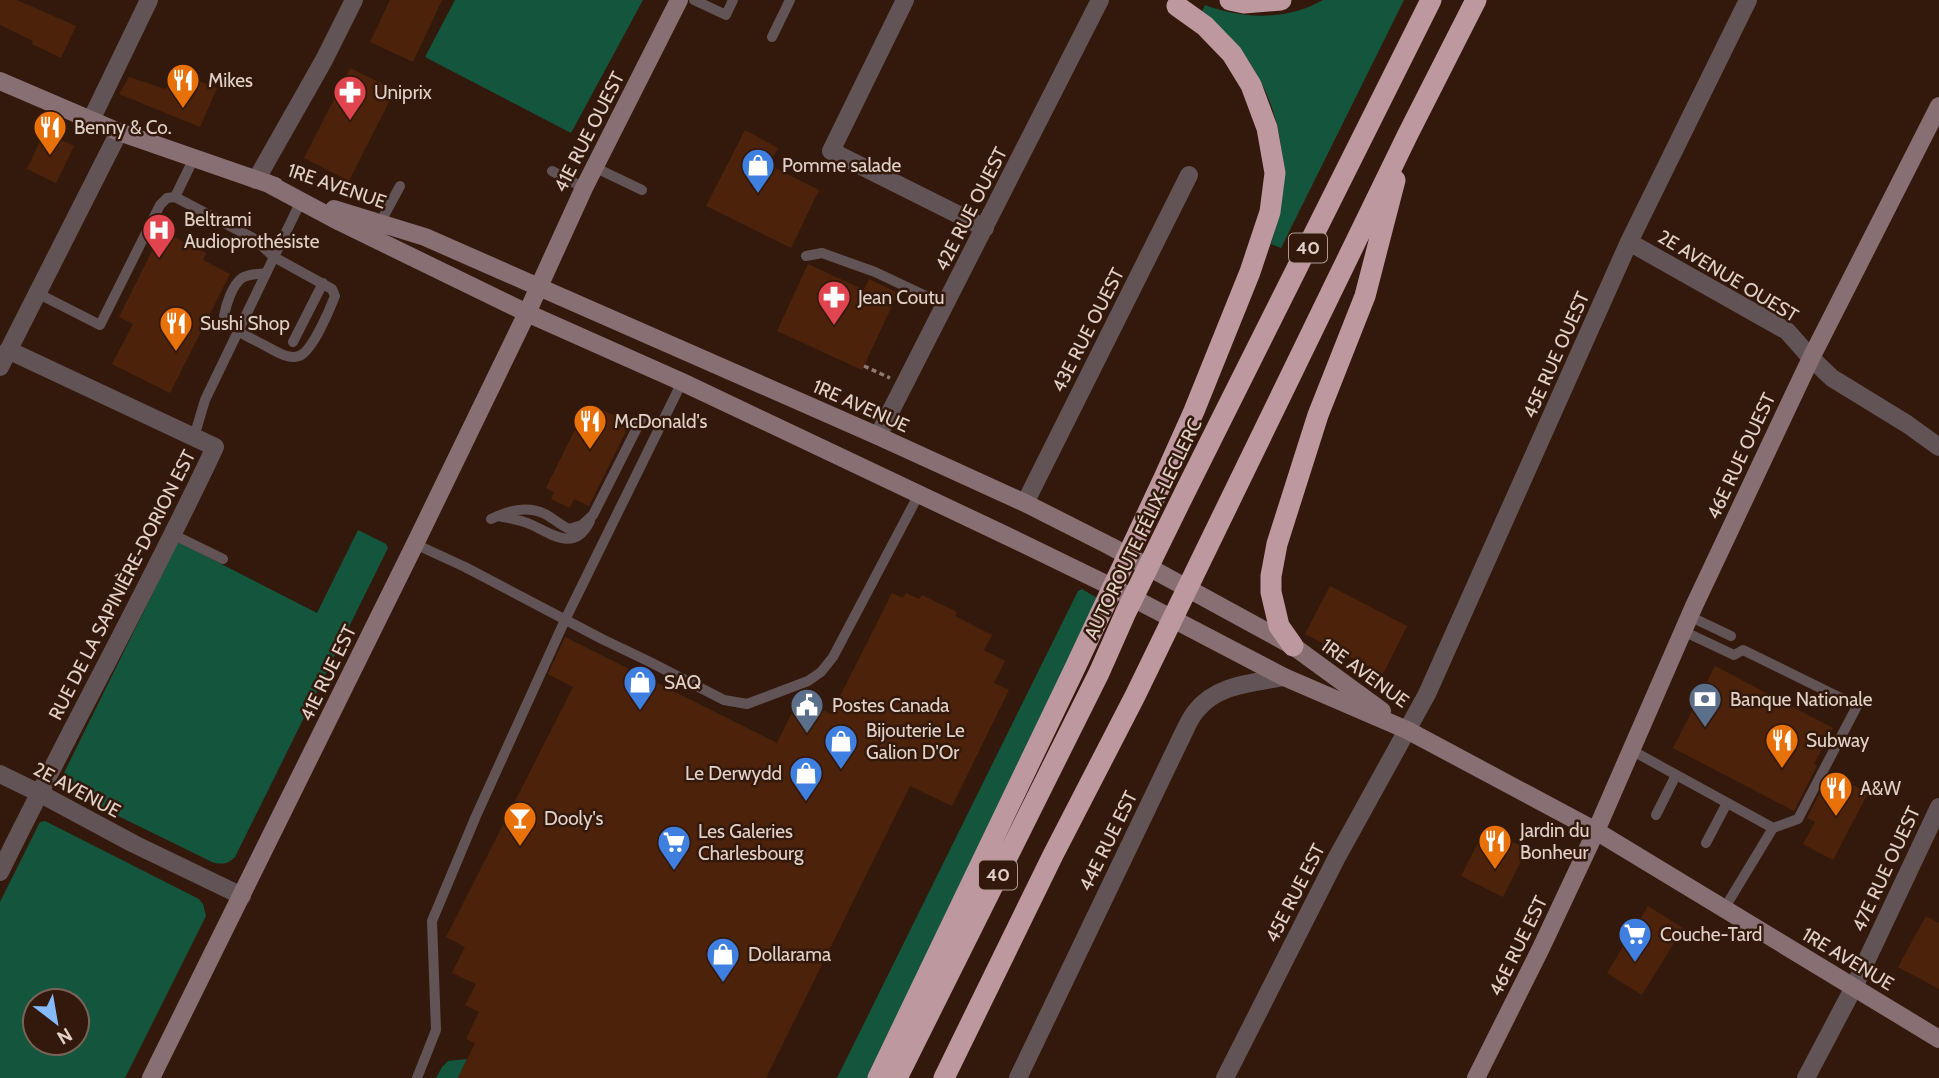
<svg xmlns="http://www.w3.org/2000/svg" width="1939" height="1078" font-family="Cabin,sans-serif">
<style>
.green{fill:#14553e;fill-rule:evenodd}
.building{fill:#4c230a}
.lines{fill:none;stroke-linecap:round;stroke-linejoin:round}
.path{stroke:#8f7a6f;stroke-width:3.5;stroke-dasharray:5 3.5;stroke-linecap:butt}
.lane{stroke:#625356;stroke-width:10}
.street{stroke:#625356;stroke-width:18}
.secondary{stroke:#876f74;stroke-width:18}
.highway{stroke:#be989f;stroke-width:21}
.labels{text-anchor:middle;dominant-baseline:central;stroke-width:5;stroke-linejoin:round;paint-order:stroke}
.shield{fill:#33190c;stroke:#ae9a90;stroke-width:2}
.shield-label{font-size:18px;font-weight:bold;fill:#e2d1c8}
.poi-label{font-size:19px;fill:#e2d1c8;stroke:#33190c;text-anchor:start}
.street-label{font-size:19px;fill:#e2d1c8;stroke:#33190c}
</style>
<rect width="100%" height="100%" fill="#33190c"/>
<path class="green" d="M 455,0 L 643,0 L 571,133 L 425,57 Z
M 1323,0 L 1404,0 L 1281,248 L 1271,244 C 1300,155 1275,70 1202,11 L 1205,5 C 1243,19 1287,21 1323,0 Z
M 358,530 L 386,544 L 388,548 L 235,857 C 228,864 222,865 212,862 L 59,787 L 60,781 L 178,542 L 317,613 Z
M 1082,589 L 1097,598 L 871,1078 L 837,1078 L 1078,591 Z
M 45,821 L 199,899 L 203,904 L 206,916 L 125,1078 L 0,1078 L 0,902 L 40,822 ZM 35,1001 L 77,1001 L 77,1043 L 35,1043 Z
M 467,1059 L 458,1078 L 436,1078 L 442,1067 L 448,1061 Z"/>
<path class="building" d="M 0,0 L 17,0 L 76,26 L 61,58 L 32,44 L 33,41 L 0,25 Z
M 390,0 L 442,0 L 413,62 L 370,42 Z
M 350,68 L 395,90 L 349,181 L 304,158 Z
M 129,77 L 165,89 L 175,79 L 188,83 L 191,78 L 217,88 L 200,127 L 119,94 Z
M 745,130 L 778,148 L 769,165 L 819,190 L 791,248 L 706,206 Z
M 44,132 L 74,146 L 56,183 L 27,169 Z
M 162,231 L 206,253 L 203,260 L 230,274 L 170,393 L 112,364 L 133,324 L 119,317 Z
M 808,264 L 864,290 L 869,279 L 898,293 L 862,370 L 777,331 Z
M 588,403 L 630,423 L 589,506 L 574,499 L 570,508 L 551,499 L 554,492 L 546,488 Z
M 1330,586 L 1407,626 L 1383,674 L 1305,634 Z
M 892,593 L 903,598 L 906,593 L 919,599 L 922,595 L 957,612 L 955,616 L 992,635 L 984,650 L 1005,661 L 994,683 L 1009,690 L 952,806 L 910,786 L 766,1078 L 458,1078 L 475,1043 L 466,1039 L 479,1012 L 465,1005 L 476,984 L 452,973 L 465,947 L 446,937 L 573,687 L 548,674 L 565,637 L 777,743 L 799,698 L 831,714 Z
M 1715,666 L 1833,728 L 1814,764 L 1817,766 L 1794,811 L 1673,748 Z
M 1830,773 L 1868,793 L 1833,860 L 1803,844 L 1815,822 L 1807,818 Z
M 1485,829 L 1527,849 L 1503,897 L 1461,876 Z
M 1648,906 L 1683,928 L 1642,995 L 1607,973 Z
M 1926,916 L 1939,923 L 1939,989 L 1898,967 Z"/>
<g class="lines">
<path class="path" d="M 864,366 L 890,378"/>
<path class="lane" d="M 694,0 L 726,15 L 733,0
M 772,37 L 790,0
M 194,158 L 175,197 L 253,238 L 274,257 L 332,289 L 335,296 C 330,309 312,352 299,356 C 287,360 274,350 264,345 C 249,337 233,331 224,316 C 226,305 232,285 242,278 C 248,274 259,274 266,273
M 594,167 L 642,190
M 552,171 L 584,188
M 380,223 L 400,186
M 806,256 L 822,253 L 875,272 L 945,305
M 37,293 L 100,325 L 160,205 L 167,198 L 175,197
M 293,342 L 323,283
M 194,437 L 205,400 L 301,201
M 498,516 C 510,518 521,520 532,525 C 553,535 575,552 590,521
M 491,519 C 508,511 526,505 545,514 C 553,518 560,525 569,529 L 582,525 L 593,515 L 641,420
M 174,535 L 223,559
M 415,544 L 465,567 L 602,639 L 650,662 L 724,700 L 747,704 L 808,681 L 821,672 L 833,657 L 919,494
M 1689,616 L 1731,636
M 1683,631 L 1734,655 L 1743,650 L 1857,706 L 1798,819 L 1773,828
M 1631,750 L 1773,828 L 1724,909
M 1656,815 L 1676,775
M 1706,843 L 1727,803
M 417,1078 L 436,1030 L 432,921 L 476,816 L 565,620 L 682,382"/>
<path class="street" d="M 905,0 L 831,151 L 985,228
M 91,120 L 149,0
M 256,180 L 324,60 L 354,0
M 1629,242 L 1787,331 L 1811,358 L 1832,378 L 1907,424 L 1939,447
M 0,367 L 119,132
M 878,436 L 1100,0
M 1025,503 L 1189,175
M 0,774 L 39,793 L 134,844 L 242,896
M 0,872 C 70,729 148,590 215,447 L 8,350
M 1018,1078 L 1182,736 C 1186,728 1190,718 1196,711 C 1217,684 1253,683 1284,677
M 1225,1078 L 1336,859 L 1427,694 L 1629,242 L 1748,0
M 1806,1078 L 1854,987 L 1939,807"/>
<path class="secondary" d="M 0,81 L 119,132 L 275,186
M 267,183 L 340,222 L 527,313 L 682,382 L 1005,535 L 1106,584 L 1284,677 L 1407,730 L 1596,831 L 1939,1039
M 334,209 L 425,237 L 878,436 L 1025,503 L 1110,546 L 1293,646 L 1382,711
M 151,1078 L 415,544 L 527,313 L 584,188 L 679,0
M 1476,1078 L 1541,948 L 1596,831 L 1694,606 L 1811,358 L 1939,106"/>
<path class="highway" d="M 1230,0 L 1244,3 L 1281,0
M 1293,646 L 1279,626 L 1271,592 L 1271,576 L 1277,544 L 1318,415 L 1365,296 L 1395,180
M 878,1078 L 1073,672 L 1164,478 L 1194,411 L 1250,272 L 1270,212 L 1275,173 L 1267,128 L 1251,85 L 1232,54 L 1205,26 L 1177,6
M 897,1078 L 1099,673 L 1126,612 L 1186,490 L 1431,0
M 944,1078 L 1053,855 L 1135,696 L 1408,134 L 1476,0"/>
</g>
<defs>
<symbol id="restaurant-pin" viewBox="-11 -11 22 30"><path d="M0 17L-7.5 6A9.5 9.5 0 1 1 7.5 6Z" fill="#e8710a" stroke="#33190c"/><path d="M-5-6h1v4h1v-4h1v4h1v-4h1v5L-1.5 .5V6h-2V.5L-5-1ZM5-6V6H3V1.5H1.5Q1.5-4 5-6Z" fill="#fff"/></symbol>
<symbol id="pharmacy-pin" viewBox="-11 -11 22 30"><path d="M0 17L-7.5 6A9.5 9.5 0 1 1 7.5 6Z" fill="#e0444e" stroke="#33190c"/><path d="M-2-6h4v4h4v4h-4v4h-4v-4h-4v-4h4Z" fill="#fff"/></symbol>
<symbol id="shop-pin" viewBox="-11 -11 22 30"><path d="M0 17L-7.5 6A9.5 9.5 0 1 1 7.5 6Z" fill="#3f7fe0" stroke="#33190c"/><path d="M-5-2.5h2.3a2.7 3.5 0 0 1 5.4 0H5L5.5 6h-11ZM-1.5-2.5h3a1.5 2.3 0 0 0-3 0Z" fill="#fff"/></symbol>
<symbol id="hospital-pin" viewBox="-11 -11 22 30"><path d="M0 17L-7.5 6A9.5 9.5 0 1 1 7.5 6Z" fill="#e0444e" stroke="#33190c"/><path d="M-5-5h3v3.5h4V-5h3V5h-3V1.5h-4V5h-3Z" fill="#fff"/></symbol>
<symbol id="bank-pin" viewBox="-11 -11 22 30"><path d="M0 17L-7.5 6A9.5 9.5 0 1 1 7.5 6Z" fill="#5c6f8a" stroke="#33190c"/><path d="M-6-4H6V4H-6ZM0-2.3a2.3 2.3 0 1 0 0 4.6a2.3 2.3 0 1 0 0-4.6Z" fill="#fff"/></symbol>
<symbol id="civic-pin" viewBox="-11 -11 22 30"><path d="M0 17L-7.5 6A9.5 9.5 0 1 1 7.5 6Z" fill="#5c6f8a" stroke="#33190c"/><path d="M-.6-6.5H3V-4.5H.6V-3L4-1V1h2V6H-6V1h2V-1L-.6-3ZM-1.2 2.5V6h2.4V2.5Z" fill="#fff"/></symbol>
<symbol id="bar-pin" viewBox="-11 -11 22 30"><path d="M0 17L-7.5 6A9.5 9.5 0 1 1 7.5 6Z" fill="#e8710a" stroke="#33190c"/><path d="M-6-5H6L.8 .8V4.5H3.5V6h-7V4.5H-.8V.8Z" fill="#fff"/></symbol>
<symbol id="supermarket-pin" viewBox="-11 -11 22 30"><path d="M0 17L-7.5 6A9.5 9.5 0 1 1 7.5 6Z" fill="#3f7fe0" stroke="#33190c"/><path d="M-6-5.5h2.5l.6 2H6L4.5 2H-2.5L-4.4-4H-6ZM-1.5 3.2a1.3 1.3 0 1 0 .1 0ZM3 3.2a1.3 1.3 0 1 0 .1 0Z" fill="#fff"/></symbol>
</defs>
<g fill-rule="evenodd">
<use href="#restaurant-pin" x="164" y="61" width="38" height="52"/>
<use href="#pharmacy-pin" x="331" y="73" width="38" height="52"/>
<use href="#restaurant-pin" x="31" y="108" width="38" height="52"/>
<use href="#shop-pin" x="739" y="146" width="38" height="52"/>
<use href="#hospital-pin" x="140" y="211" width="38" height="52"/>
<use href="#pharmacy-pin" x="815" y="278" width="38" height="52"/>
<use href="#restaurant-pin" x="157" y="304" width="38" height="52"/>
<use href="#restaurant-pin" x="571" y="402" width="38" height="52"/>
<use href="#shop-pin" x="621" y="663" width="38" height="52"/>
<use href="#bank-pin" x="1686" y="680" width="38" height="52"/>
<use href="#civic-pin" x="788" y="686" width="38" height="52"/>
<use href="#restaurant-pin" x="1763" y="721" width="38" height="52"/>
<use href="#shop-pin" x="822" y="722" width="38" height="52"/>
<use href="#shop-pin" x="787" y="754" width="38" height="52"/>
<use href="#restaurant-pin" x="1817" y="769" width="38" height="52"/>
<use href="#bar-pin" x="501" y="799" width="38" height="52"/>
<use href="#restaurant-pin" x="1476" y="822" width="38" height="52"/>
<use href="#supermarket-pin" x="655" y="823" width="38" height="52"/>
<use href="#supermarket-pin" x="1616" y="915" width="38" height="52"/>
<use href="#shop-pin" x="704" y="935" width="38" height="52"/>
</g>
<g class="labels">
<g class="shield">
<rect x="1289" y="233.5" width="38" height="29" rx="5"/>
<rect x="979" y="860.5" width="38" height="29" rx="5"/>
</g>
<g class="shield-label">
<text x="1308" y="248">40</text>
<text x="998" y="875">40</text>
</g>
<g class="poi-label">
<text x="208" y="80">Mikes</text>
<text x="374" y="92">Uniprix</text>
<text x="74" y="127">Benny &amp; Co.</text>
<text x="782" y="165">Pomme salade</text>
<text x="184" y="219">Beltrami<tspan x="184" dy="22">Audioprothésiste</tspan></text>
<text x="858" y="297">Jean Coutu</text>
<text x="200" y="323">Sushi Shop</text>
<text x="614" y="421">McDonald's</text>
<text x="664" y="682">SAQ</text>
<text x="1730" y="699">Banque Nationale</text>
<text x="832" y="705">Postes Canada</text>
<text x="866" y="730">Bijouterie Le<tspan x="866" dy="22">Galion D'Or</tspan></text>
<text x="1806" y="740">Subway</text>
<text x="782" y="773" text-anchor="end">Le Derwydd</text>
<text x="1860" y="788">A&amp;W</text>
<text x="544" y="818">Dooly's</text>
<text x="1520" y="830">Jardin du<tspan x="1520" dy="22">Bonheur</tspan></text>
<text x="698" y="831">Les Galeries<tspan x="698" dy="22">Charlesbourg</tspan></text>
<text x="1660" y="934">Couche-Tard</text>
<text x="748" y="954">Dollarama</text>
</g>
<g class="street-label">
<text transform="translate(589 132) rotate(-63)">41E RUE OUEST</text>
<text transform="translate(337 186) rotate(19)">1RE AVENUE</text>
<text transform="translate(971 209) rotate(-63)">42E RUE OUEST</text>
<text transform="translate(1728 276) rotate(31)">2E AVENUE OUEST</text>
<text transform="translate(1088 330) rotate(-63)">43E RUE OUEST</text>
<text transform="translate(1556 355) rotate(-66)">45E RUE OUEST</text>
<text transform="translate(861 406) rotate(24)">1RE AVENUE</text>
<text transform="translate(1741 456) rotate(-65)">46E RUE OUEST</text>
<text transform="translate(1143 529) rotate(-64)">AUTOROUTE FÉLIX-LECLERC</text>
<text transform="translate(122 585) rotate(-63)">RUE DE LA SAPINIÈRE-DORION EST</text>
<text transform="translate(328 673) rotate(-64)">41E RUE EST</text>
<text transform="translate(1365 673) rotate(36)">1RE AVENUE</text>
<text transform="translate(77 790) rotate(28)">2E AVENUE</text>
<text transform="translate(1108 841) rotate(-64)">44E RUE EST</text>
<text transform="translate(1886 869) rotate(-65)">47E RUE OUEST</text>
<text transform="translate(1295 893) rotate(-63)">45E RUE EST</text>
<text transform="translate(1518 946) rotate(-64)">46E RUE EST</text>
<text transform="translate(1848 959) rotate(31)">1RE AVENUE</text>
</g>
</g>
<g transform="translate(56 1022) rotate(149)"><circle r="33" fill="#33190c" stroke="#796357" stroke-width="2"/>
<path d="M0-5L12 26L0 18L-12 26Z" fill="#85bbfb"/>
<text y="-10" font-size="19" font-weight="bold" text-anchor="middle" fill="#e2d1c8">N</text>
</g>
</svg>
